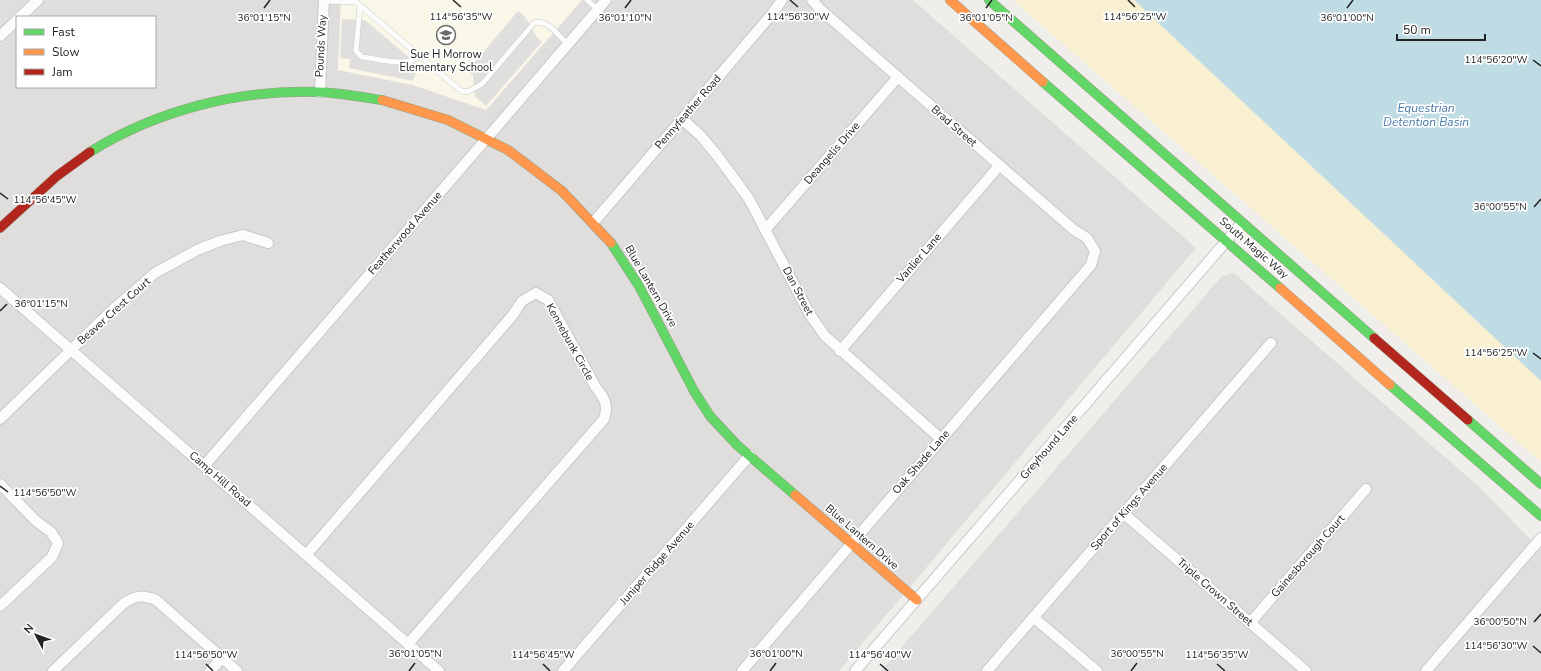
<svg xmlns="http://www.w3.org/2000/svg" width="1541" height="671" font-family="'Nunito Sans',sans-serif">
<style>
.residential{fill:#dfdedc;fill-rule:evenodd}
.education{fill:#f8f7e8}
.sand{fill:#f8f0d0}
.parking{fill:#e0dfde}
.water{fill:#bfdbe3}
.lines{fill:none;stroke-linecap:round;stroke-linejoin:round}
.lane-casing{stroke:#c9c8c7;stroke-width:6}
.street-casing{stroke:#c9c8c7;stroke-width:12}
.fast-casing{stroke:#999a82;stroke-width:10}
.slow-casing{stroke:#999a82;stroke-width:10}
.jam-casing{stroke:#999a82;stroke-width:10}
.lane{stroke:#fdfcfc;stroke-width:5}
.street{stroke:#fdfcfc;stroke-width:10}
.fast{stroke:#63d668;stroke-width:9}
.slow{stroke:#ff974d;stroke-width:9}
.jam{stroke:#b3261e;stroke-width:9}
.ticks{fill:none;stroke:#222;stroke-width:1.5}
.labels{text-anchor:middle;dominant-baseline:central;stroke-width:3.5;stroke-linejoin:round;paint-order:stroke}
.street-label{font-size:11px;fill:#222;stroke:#fff}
.poi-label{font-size:11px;fill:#222;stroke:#fff}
.water-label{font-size:12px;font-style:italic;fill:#4a7aab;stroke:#fff}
.ticks-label{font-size:10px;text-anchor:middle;fill:#222;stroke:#fff;stroke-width:3.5;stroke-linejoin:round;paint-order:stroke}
</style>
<rect width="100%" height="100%" fill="#f0eeeb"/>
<path class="residential" d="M 0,0 L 341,0 L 338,70 L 413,85 L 486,110 L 582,0 L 913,0 L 1196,248 L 839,671 L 336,671 L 319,656 L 306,671 L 0,671 ZM 17,17 L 155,17 L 155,87 L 17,87 Z
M 1234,273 L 1478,486 L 1541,550 L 1541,671 L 881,671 L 1222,276 Z"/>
<path class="education" d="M 341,0 L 582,0 L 486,110 L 413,85 L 338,70 Z"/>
<path class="sand" d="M 1013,0 L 1134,0 L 1541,381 L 1541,462 Z"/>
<path class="parking" d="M 518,11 L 526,18 L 536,36 L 542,42 L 486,106 L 475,96 L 473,76 L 467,71 Z
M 342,19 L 365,20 L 418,65 L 413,81 L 349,68 L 350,59 L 340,58 Z
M 319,656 L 336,671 L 306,671 Z"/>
<path class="water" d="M 1134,0 L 1541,0 L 1541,381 Z"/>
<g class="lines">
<defs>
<path id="lane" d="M 587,0 L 598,10
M 323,1 L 356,2 L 461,91 L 467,92 L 482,84 L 534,23 C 547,18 560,37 568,45
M 360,6 L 356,51 L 362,57 C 379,59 407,68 419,56"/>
<path id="street" d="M 20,17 L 38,0
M 0,36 L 17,20
M 320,92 L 324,0
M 682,119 L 701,136 L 719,158 L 749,199 L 809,313 L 825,336 L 941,439
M 593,223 L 772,14 L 782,0
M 766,229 L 898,77
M 0,288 L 439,671
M 840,351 L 999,166
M 0,419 L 110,312 L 155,273 L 197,250 L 220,241 L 243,235 L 268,243
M 204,466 L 606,0
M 0,484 L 36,521 L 51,532 L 58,543 L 52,557 L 0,606
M 1123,513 L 1306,671
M 306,555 L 512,316 L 522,301 L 536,293 L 548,300 L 595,386 C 604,398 609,404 604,419 L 408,644
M 1033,617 L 1097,671
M 1250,623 L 1366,489
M 53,671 L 124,603 C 137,595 143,595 156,600 L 237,671
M 210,671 L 222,658
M 563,671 L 750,455
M 742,671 L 1091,265 L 1095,251 L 1087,238 L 1074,230 L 821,10 L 812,0
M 855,671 L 1242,223
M 987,671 L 1271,343
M 1426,671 L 1541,538"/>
<path id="fast" d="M 989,0 L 1374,338
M 1043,82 L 1280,288
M 90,152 C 157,110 240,89 319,92 C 340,93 361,97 382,100
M 611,243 L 639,286 L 694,391 L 710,416 L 737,445 L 795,495
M 1390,385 L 1541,516
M 1468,420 L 1541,484"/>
<path id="slow" d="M 950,0 L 1043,82
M 382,100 L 448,120 L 508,150 L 562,191 L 611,243
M 1280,288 L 1390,385
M 795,495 L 917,600"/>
<path id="jam" d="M 0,228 L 57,176 L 90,152
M 1374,338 L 1468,420"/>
</defs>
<use href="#lane" class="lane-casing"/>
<use href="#street" class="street-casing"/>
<use href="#fast" class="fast-casing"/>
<use href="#slow" class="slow-casing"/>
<use href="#jam" class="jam-casing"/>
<use href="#lane" class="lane"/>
<use href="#street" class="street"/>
<use href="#fast" class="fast"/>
<use href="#slow" class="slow"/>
<use href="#jam" class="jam"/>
</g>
<path class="ticks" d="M 453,0 L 461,7M 790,0 L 798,7M 1128,0 L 1135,7M 264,8 L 270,0M 625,8 L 631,0M 986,8 L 992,0M 1347,8 L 1353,0M 1533,60 L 1541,66M 0,193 L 8,199M 1534,207 L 1541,199M 0,311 L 7,304M 1533,353 L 1541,359M 0,486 L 8,492M 1534,622 L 1541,614M 1533,646 L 1541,653M 206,664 L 213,671M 543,664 L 550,671M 880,664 L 888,671M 1217,664 L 1225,671M 409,671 L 415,663M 770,671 L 776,663M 1131,671 L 1137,663"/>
<defs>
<symbol id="school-ring" viewBox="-11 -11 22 22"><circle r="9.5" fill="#fff" stroke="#6a6968" stroke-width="1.5"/><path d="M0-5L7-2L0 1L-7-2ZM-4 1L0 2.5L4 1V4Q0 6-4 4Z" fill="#6a6968"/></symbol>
</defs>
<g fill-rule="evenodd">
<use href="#school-ring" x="435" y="24" width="22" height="22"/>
</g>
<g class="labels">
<g class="street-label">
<text transform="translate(321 46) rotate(-87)">Pounds Way</text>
<text transform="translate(688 112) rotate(-49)">Pennyfeather Road</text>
<text transform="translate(954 126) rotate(41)">Brad Street</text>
<text transform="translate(832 153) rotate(-49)">Deangelis Drive</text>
<text transform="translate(405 233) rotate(-49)">Featherwood Avenue</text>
<text transform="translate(1254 248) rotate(41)">South Magic Way</text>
<text transform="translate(919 258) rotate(-49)">Vanlier Lane</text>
<text transform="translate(651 286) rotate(60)">Blue Lantern Drive</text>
<text transform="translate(798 291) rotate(62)">Dan Street</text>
<text transform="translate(114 311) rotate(-42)">Beaver Crest Court</text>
<text transform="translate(570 342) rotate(61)">Kennebunk Circle</text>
<text transform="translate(1049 447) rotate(-49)">Greyhound Lane</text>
<text transform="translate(921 462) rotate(-49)">Oak Shade Lane</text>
<text transform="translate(220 479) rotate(41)">Camp Hill Road</text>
<text transform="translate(1129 507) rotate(-49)">Sport of Kings Avenue</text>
<text transform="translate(862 537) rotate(41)">Blue Lantern Drive</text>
<text transform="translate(1308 556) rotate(-49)">Gainesborough Court</text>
<text transform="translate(657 563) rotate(-49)">Juniper Ridge Avenue</text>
<text transform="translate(1215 592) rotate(41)">Triple Crown Street</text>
</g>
<g class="poi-label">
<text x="446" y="54">Sue H Morrow<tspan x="446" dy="13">Elementary School</tspan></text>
</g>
<g class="water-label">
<text x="1426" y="108">Equestrian<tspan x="1426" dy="14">Detention Basin</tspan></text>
</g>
</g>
<g class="ticks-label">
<text x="798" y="20">114°56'30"W</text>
<text x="461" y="20">114°56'35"W</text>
<text x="1135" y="20">114°56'25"W</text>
<text x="264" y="21">36°01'15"N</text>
<text x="625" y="21">36°01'10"N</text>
<text x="986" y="21">36°01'05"N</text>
<text x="1347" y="21">36°01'00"N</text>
<text x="1496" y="63">114°56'20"W</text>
<text x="45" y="203">114°56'45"W</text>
<text x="1500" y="210">36°00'55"N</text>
<text x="41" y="307">36°01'15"N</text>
<text x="1496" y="356">114°56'25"W</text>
<text x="45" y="496">114°56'50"W</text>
<text x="1500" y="625">36°00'50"N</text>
<text x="1496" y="649">114°56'30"W</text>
<text x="415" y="657">36°01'05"N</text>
<text x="776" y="657">36°01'00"N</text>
<text x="1137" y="657">36°00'55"N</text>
<text x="206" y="658">114°56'50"W</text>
<text x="543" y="658">114°56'45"W</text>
<text x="880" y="658">114°56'40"W</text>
<text x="1217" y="658">114°56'35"W</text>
</g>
<rect x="16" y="16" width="140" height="72" fill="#ffffff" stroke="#a7a7a7"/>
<rect x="24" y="29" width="20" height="6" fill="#63d668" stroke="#a7a7a7"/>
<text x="52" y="36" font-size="12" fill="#222222">Fast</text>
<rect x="24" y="49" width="20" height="6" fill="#ff974d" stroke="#a7a7a7"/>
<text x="52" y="56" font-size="12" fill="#222222">Slow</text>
<rect x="24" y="69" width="20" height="6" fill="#b3261e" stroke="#a7a7a7"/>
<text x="52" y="76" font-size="12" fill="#222222">Jam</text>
<g transform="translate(36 635) rotate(311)" stroke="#ffffff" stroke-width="3" paint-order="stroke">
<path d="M0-3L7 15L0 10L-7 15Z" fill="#222222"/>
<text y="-6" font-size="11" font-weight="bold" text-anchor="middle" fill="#222222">N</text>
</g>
<path d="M1397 34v6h88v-6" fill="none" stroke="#222222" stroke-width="2"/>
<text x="1403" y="34" font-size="12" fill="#222222" stroke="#ffffff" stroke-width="3" paint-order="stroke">50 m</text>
</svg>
